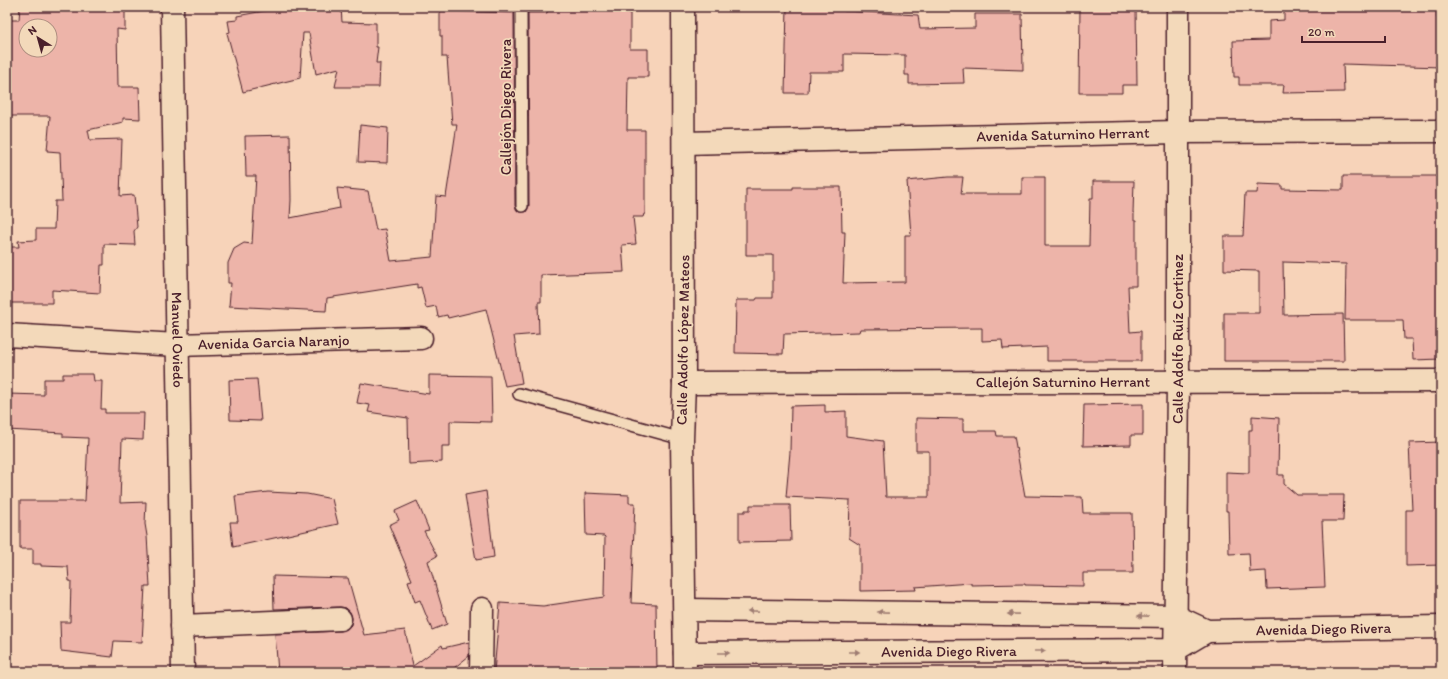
<svg xmlns="http://www.w3.org/2000/svg" width="1448" height="679" font-family="Itim,sans-serif">
<style>
.building{fill:#edb4a9;stroke:#4a1f2b;fill-rule:evenodd}
.lines{fill:none;stroke-linecap:round;stroke-linejoin:round}
.service-casing{stroke:#4a1f2b;stroke-width:14}
.minor-casing{stroke:#4a1f2b;stroke-width:25}
.tertiary-casing{stroke:#4a1f2b;stroke-width:25}
.secondary-casing{stroke:#4a1f2b;stroke-width:25}
.service{stroke:#f3d9ba;stroke-width:11}
.minor{stroke:#f3d9ba;stroke-width:22}
.tertiary{stroke:#f3d9ba;stroke-width:22}
.secondary{stroke:#f3d9ba;stroke-width:22}
.oneway{fill:#9e7c72}
.labels{text-anchor:middle;dominant-baseline:central;stroke-width:3.5;stroke-linejoin:round;paint-order:stroke}
.street-label{font-size:15px;fill:#4a1f2b;stroke:#f3d9ba}
</style>
<rect width="100%" height="100%" fill="#f7d3b9"/>
<filter id="ink" filterUnits="userSpaceOnUse"><feTurbulence type="fractalNoise" baseFrequency=".025" numOctaves="2"/><feDisplacementMap in="SourceGraphic" scale="8" xChannelSelector="R" yChannelSelector="G"/><feConvolveMatrix kernelMatrix="1 2 1 2 8 2 1 2 1" color-interpolation-filters="sRGB"/></filter>
<g filter="url(#ink)">
<path class="building" d="M 20,7 L 125,7 L 125,30 L 117,29 L 118,87 L 139,87 L 140,119 L 123,118 L 123,122 L 88,130 L 90,140 L 122,139 L 120,196 L 134,195 L 137,227 L 134,231 L 135,245 L 104,244 L 104,265 L 101,265 L 100,293 L 52,290 L 52,303 L 7,303 L 7,247 L 19,247 L 18,241 L 36,240 L 36,229 L 54,229 L 55,201 L 62,201 L 60,152 L 47,151 L 50,116 L 7,116 L 7,20 L 19,20 ZM 26,26 L 50,26 L 50,50 L 26,50 Z
M 285,7 L 341,7 L 342,22 L 376,23 L 376,47 L 378,47 L 376,63 L 380,63 L 379,87 L 335,87 L 339,68 L 316,74 L 309,33 L 303,33 L 300,78 L 243,92 L 227,33 L 230,32 L 228,21 L 237,20 L 237,16 Z
M 548,7 L 630,7 L 630,49 L 648,49 L 648,77 L 628,77 L 627,130 L 645,130 L 645,214 L 644,214 L 643,217 L 633,217 L 636,244 L 622,245 L 624,272 L 541,275 L 541,302 L 538,302 L 539,334 L 514,336 L 522,383 L 505,386 L 486,309 L 448,318 L 447,315 L 438,317 L 436,306 L 426,308 L 421,287 L 417,288 L 417,284 L 327,298 L 326,311 L 229,306 L 231,283 L 228,283 L 228,263 L 234,249 L 244,243 L 252,244 L 256,176 L 246,176 L 245,136 L 290,135 L 291,200 L 290,218 L 340,208 L 337,188 L 368,191 L 376,230 L 385,229 L 391,261 L 432,257 L 436,196 L 446,197 L 457,124 L 452,124 L 447,57 L 442,57 L 442,36 L 440,36 L 440,11 L 514,13 L 515,206 L 519,212 L 526,212 L 529,206 L 528,13 L 547,13 Z
M 787,7 L 844,7 L 844,11 L 918,15 L 920,29 L 975,28 L 975,14 L 1022,14 L 1023,70 L 963,68 L 964,83 L 909,84 L 909,75 L 905,75 L 905,55 L 844,54 L 844,72 L 809,72 L 808,93 L 785,93 Z
M 1080,7 L 1136,7 L 1137,85 L 1122,85 L 1122,93 L 1079,93 Z
M 1284,7 L 1437,7 L 1437,18 L 1441,19 L 1441,67 L 1343,64 L 1344,92 L 1283,93 L 1284,85 L 1239,85 L 1239,77 L 1234,77 L 1233,41 L 1269,40 L 1269,21 L 1284,20 Z
M 360,125 L 388,128 L 387,163 L 358,162 Z
M 1343,176 L 1441,176 L 1441,359 L 1413,360 L 1412,339 L 1404,339 L 1403,320 L 1345,320 L 1346,264 L 1283,262 L 1284,315 L 1343,314 L 1344,361 L 1224,361 L 1224,313 L 1259,313 L 1259,271 L 1224,270 L 1224,236 L 1243,236 L 1245,193 L 1257,193 L 1258,184 L 1282,185 L 1282,189 L 1343,190 Z
M 948,177 L 963,177 L 961,194 L 1022,194 L 1022,177 L 1045,177 L 1045,246 L 1089,246 L 1090,198 L 1093,198 L 1093,181 L 1134,181 L 1133,213 L 1134,213 L 1134,221 L 1136,221 L 1136,286 L 1128,286 L 1130,332 L 1141,331 L 1141,361 L 1047,361 L 1047,347 L 1003,349 L 1002,340 L 982,341 L 982,328 L 860,329 L 859,332 L 784,334 L 783,354 L 735,353 L 736,300 L 756,300 L 757,298 L 773,298 L 773,255 L 746,255 L 746,189 L 793,189 L 793,187 L 841,187 L 842,232 L 845,232 L 843,283 L 905,282 L 905,235 L 911,235 L 907,181 Z
M 63,374 L 93,374 L 94,381 L 102,381 L 101,409 L 105,409 L 105,413 L 144,413 L 143,440 L 122,439 L 120,503 L 146,502 L 145,524 L 147,536 L 150,586 L 145,586 L 142,642 L 114,641 L 112,657 L 61,651 L 60,622 L 70,622 L 71,581 L 69,581 L 68,567 L 41,566 L 41,564 L 33,564 L 33,549 L 20,549 L 20,501 L 85,501 L 88,438 L 63,437 L 63,433 L 7,430 L 7,394 L 44,395 L 44,379 L 63,379 Z
M 429,375 L 491,376 L 492,422 L 450,421 L 450,446 L 442,446 L 442,462 L 409,464 L 408,418 L 368,412 L 370,405 L 357,403 L 361,383 L 429,394 Z
M 257,379 L 261,421 L 230,420 L 229,380 Z
M 1143,404 L 1143,435 L 1131,435 L 1131,445 L 1083,446 L 1084,405 Z
M 825,405 L 825,412 L 846,411 L 846,436 L 883,441 L 886,497 L 929,497 L 929,451 L 916,451 L 916,418 L 963,419 L 963,431 L 996,431 L 997,436 L 1014,436 L 1025,496 L 1082,497 L 1083,513 L 1132,513 L 1133,573 L 1083,573 L 1083,586 L 1025,585 L 1025,584 L 971,585 L 971,583 L 915,587 L 916,590 L 860,591 L 860,545 L 849,538 L 850,500 L 786,497 L 790,452 L 791,406 Z
M 1252,416 L 1279,418 L 1278,475 L 1284,475 L 1284,484 L 1297,495 L 1344,495 L 1343,521 L 1322,521 L 1325,587 L 1267,589 L 1266,571 L 1250,572 L 1249,553 L 1229,554 L 1228,511 L 1226,511 L 1226,472 L 1249,473 L 1249,430 L 1252,430 Z
M 1441,442 L 1441,565 L 1406,566 L 1406,510 L 1412,510 L 1409,443 Z
M 486,491 L 494,557 L 476,560 L 465,495 Z
M 268,492 L 307,494 L 332,499 L 338,524 L 233,547 L 230,522 L 238,522 L 235,496 Z
M 585,493 L 629,495 L 629,503 L 635,503 L 631,603 L 656,604 L 657,672 L 494,672 L 500,603 L 543,606 L 604,597 L 605,537 L 604,536 L 586,535 Z
M 417,501 L 429,530 L 424,531 L 437,556 L 428,561 L 447,624 L 432,630 L 420,600 L 415,602 L 408,581 L 412,580 L 389,525 L 399,520 L 395,511 Z
M 750,505 L 790,505 L 791,541 L 739,542 L 739,512 L 745,512 L 745,510 L 750,510 Z
M 273,576 L 348,578 L 364,635 L 405,630 L 413,666 L 442,645 L 443,648 L 469,642 L 469,656 L 454,668 L 456,672 L 278,672 L 275,634 L 341,631 L 347,629 L 351,625 L 352,618 L 350,612 L 346,608 L 340,607 L 274,609 Z"/>
<g class="lines">
<defs>
<path id="service" d="M 521,7 L 522,206
M 519,394 L 682,439"/>
<g id="minor">
<path id="s1" d="M 172,7 L 183,672"/>
<path id="s2" d="M 684,143 L 1178,132 L 1441,131"/>
<path id="s3" d="M 7,335 L 177,345 L 421,338"/>
<path id="s4" d="M 684,383 L 1441,381"/>
<path d="M 182,626 L 340,619"/>
<path d="M 481,672 L 482,609"/>
<path id="s5" d="M 1175,672 L 1178,382 L 1178,7"/>
</g>
<g id="tertiary">
<path id="s6" d="M 685,610 L 1175,616 L 1207,631 L 1441,627"/>
<path id="s7" d="M 685,653 L 1175,650 L 1207,631"/>
</g>
<path id="secondary" d="M 683,7 L 684,383 L 682,439 L 685,672"/>
</defs>
<use href="#service" class="service-casing"/>
<use href="#minor" class="minor-casing"/>
<use href="#tertiary" class="tertiary-casing"/>
<use href="#secondary" class="secondary-casing"/>
<use href="#service" class="service"/>
<use href="#minor" class="minor"/>
<use href="#tertiary" class="tertiary"/>
<use href="#secondary" class="secondary"/>
</g>
<defs><path id="oneway-solid" d="M-6-.8H1V-3.2L6.5 0L1 3.2V.8H-6Z"/></defs>
<g class="oneway">
<use href="#oneway-solid" transform="translate(753 611) rotate(-179)"/>
<use href="#oneway-solid" transform="translate(883 612) rotate(-179)"/>
<use href="#oneway-solid" transform="translate(1013 614) rotate(-179)"/>
<use href="#oneway-solid" transform="translate(1143 616) rotate(-179)"/>
<use href="#oneway-solid" transform="translate(1040 651)"/>
<use href="#oneway-solid" transform="translate(854 652)"/>
<use href="#oneway-solid" transform="translate(724 653)"/>
</g>
</g>
<g class="labels">
<g class="street-label">
<text transform="translate(506 107) rotate(-90)">Callejón Diego Rivera</text>
<text stroke="none"><textPath href="#s2" startOffset="379">Avenida Saturnino Herrant</textPath></text>
<text stroke="none"><textPath href="#s1" startOffset="333">Manuel Oviedo</textPath></text>
<text transform="translate(683 340) rotate(-89)">Calle Adolfo López Mateos</text>
<text stroke="none"><textPath href="#s5" startOffset="333">Calle Adolfo Ruíz Cortinez</textPath></text>
<text stroke="none"><textPath href="#s3" startOffset="267">Avenida Garcia Naranjo</textPath></text>
<text stroke="none"><textPath href="#s4" startOffset="379">Callejón Saturnino Herrant</textPath></text>
<text stroke="none"><textPath href="#s6" startOffset="642">Avenida Diego Rivera</textPath></text>
<text stroke="none"><textPath href="#s7" startOffset="264">Avenida Diego Rivera</textPath></text>
</g>
</g>
<rect width="1448" height="679" fill="none" stroke="#f3d9ba" stroke-width="24"/>
<rect x="12" y="12" width="1424" height="655" fill="none" stroke="#4a1f2b" stroke-width="1.5" filter="url(#ink)"/>
<g transform="translate(38 38) rotate(323)"><circle r="19" fill="#f3d9ba" stroke="#af8f81"/>
<path d="M0-3L7 15L0 10L-7 15Z" fill="#4a1f2b"/>
<text y="-6" font-size="11" font-weight="bold" text-anchor="middle" fill="#4a1f2b">N</text>
</g>
<path d="M1302 36v6h83v-6" fill="none" stroke="#4a1f2b" stroke-width="2"/>
<text x="1308" y="36" font-size="12" fill="#4a1f2b" stroke="#f3d9ba" stroke-width="3" paint-order="stroke">20 m</text>
</svg>
